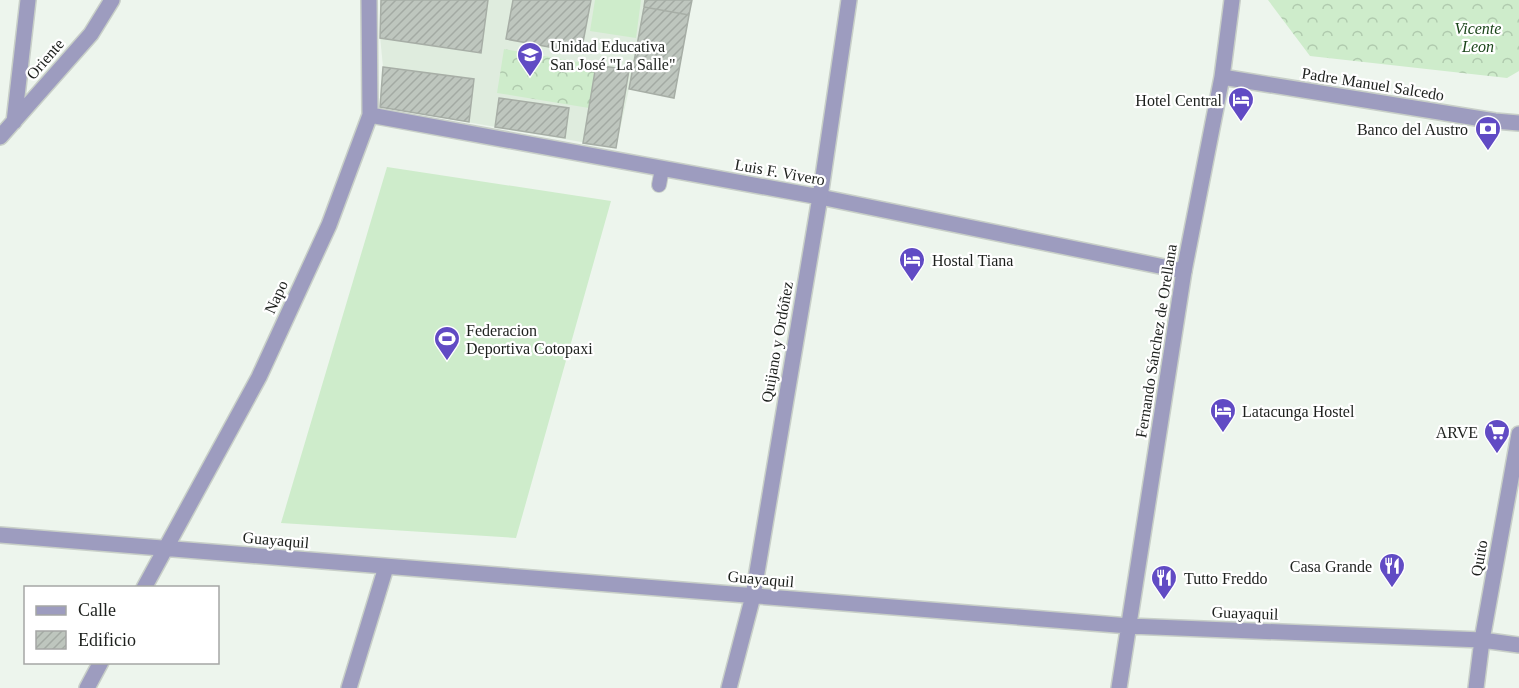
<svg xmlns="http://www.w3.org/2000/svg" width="1519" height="688" font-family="'Times New Roman',serif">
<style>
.built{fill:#dfecde}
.forest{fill:url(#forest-crowns)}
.pitch{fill:#ceeccb}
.building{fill:url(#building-hatch);stroke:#a7aea6;stroke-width:1.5}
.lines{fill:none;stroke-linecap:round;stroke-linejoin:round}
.service-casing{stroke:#c8cfc8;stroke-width:16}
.pedestrian-casing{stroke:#c8cfc8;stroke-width:18}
.minor-casing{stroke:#c8cfc8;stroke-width:18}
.service{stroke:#9d9cbf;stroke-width:14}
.pedestrian{stroke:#9d9cbf;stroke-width:15}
.minor{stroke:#9d9cbf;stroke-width:15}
.labels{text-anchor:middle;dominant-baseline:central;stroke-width:4.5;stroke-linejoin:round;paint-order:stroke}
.park-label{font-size:16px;font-style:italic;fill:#1b451a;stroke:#fff}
.poi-label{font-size:16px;fill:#1d201d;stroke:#fff;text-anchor:start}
.street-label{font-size:16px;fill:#1d201d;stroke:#fff}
</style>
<defs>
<pattern id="forest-crowns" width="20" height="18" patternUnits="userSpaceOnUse" patternTransform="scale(1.5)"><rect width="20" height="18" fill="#ceeccb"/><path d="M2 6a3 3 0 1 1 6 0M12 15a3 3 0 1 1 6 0" fill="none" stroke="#b0caae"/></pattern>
<pattern id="building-hatch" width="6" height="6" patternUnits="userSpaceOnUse" patternTransform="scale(1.5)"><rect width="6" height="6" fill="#bec6be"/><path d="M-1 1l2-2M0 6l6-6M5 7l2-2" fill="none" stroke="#a3aaa3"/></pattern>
</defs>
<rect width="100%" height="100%" fill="#edf5ed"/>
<path class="built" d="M 381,0 L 692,0 L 674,98 L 629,89 L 616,148 L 380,107 L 383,67 L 380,36 Z"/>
<path class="forest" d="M 1268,0 L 1519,0 L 1519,71 L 1507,78 L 1310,56 Z
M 504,49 L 596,65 L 589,108 L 497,93 Z"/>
<path class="pitch" d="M 595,0 L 641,0 L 636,38 L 590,31 Z
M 387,167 L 611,201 L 516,538 L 281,523 Z"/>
<path class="building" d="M 381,0 L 488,0 L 481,53 L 380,38 Z
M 513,0 L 591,0 L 581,53 L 506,39 Z
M 645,0 L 692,0 L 689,15 L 644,7 Z
M 644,7 L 689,15 L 674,98 L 629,89 Z
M 596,65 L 629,70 L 616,148 L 583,143 Z
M 383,67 L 474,79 L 469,122 L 380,107 Z
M 499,98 L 569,108 L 565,138 L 495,127 Z"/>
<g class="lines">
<defs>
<path id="service" d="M 659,185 L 662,169"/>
<path id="pedestrian" d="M 820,197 L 1184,271"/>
<path id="minor" d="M 1222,77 L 1495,121 L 1519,123
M 370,115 L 820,197
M 14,122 L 28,0
M 0,137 L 91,34 L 112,0
M 0,535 L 1129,626 L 1482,640 L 1519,645
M 144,588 L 259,377 L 329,225 L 370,115 L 369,0
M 87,688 L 101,662
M 349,688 L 386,567
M 729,688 L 753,596 L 820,197 L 849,0
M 1119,688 L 1184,271 L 1222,77 L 1232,0
M 1476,688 L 1482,640 L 1519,434"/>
</defs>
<use href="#service" class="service-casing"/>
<use href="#pedestrian" class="pedestrian-casing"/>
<use href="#minor" class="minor-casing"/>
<use href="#service" class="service"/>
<use href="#pedestrian" class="pedestrian"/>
<use href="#minor" class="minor"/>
</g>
<defs>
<symbol id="school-pin" viewBox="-11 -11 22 30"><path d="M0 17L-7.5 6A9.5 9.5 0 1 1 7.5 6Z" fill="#614bc4" stroke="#fff"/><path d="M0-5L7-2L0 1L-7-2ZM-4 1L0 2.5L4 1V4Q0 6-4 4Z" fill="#fff"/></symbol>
<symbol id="hotel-pin" viewBox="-11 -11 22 30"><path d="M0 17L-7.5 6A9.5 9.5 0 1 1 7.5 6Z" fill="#614bc4" stroke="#fff"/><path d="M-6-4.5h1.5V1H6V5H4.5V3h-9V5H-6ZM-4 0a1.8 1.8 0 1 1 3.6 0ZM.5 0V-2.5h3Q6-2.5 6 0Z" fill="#fff"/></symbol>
<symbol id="bank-pin" viewBox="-11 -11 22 30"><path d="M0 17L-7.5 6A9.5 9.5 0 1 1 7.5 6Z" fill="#614bc4" stroke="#fff"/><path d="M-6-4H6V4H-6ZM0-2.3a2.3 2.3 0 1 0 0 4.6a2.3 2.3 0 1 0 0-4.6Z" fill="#fff"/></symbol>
<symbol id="stadium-pin" viewBox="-11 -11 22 30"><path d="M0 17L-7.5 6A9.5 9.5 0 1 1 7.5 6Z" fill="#614bc4" stroke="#fff"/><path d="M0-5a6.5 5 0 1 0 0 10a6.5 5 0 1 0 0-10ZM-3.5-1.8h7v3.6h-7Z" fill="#fff"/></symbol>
<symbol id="supermarket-pin" viewBox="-11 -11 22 30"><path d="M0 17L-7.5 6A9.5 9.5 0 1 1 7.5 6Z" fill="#614bc4" stroke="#fff"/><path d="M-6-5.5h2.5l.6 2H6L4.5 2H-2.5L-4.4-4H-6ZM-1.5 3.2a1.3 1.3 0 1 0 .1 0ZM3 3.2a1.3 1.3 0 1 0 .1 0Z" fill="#fff"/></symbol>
<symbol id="restaurant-pin" viewBox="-11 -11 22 30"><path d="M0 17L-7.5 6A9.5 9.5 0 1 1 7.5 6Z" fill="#614bc4" stroke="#fff"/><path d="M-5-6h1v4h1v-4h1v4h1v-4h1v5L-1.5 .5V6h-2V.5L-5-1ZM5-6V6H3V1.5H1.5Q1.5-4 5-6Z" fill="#fff"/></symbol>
</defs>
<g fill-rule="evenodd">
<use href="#school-pin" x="515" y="40" width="30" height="40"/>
<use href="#hotel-pin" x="1226" y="85" width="30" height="40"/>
<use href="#bank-pin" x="1473" y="114" width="30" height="40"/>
<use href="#hotel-pin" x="897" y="245" width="30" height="40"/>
<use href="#stadium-pin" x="432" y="324" width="30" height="40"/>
<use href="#hotel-pin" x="1208" y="396" width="30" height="40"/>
<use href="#supermarket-pin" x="1482" y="417" width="30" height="40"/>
<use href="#restaurant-pin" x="1377" y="551" width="30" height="40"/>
<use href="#restaurant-pin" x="1149" y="563" width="30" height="40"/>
</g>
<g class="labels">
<g class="park-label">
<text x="1478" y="28">Vicente<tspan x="1478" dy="18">Leon</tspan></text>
</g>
<g class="poi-label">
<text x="550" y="46">Unidad Educativa<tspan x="550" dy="18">San José "La Salle"</tspan></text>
<text x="1222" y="100" text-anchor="end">Hotel Central</text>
<text x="1468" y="129" text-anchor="end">Banco del Austro</text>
<text x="932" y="260">Hostal Tiana</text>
<text x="466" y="330">Federacion<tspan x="466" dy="18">Deportiva Cotopaxi</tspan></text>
<text x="1242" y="411">Latacunga Hostel</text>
<text x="1478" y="432" text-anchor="end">ARVE</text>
<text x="1372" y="566" text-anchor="end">Casa Grande</text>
<text x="1184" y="578">Tutto Freddo</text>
</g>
<g class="street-label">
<text transform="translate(45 59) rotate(-49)">Oriente</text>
<text transform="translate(1373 84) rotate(9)">Padre Manuel Salcedo</text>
<text transform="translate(780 172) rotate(10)">Luis F. Vivero</text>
<text transform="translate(276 297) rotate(-65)">Napo</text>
<text transform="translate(1156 341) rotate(-81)">Fernando Sánchez de Orellana</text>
<text transform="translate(777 342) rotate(-80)">Quijano y Ordóñez</text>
<text transform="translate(276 540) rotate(5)">Guayaquil</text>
<text transform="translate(1479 558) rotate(-80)">Quito</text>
<text transform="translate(761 579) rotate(5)">Guayaquil</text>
<text transform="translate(1245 613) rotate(2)">Guayaquil</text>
</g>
</g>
<rect x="24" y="586" width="195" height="78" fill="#ffffff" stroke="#a5a6a5" stroke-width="1.5"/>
<rect x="36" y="606" width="30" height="9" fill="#9d9cbf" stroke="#a5a6a5" stroke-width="1.5"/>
<text x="78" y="616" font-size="18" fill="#1d201d">Calle</text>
<rect x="36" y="631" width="30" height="18" fill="url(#building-hatch)" stroke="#a5a6a5" stroke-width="1.5"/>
<text x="78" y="646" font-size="18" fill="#1d201d">Edificio</text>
</svg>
